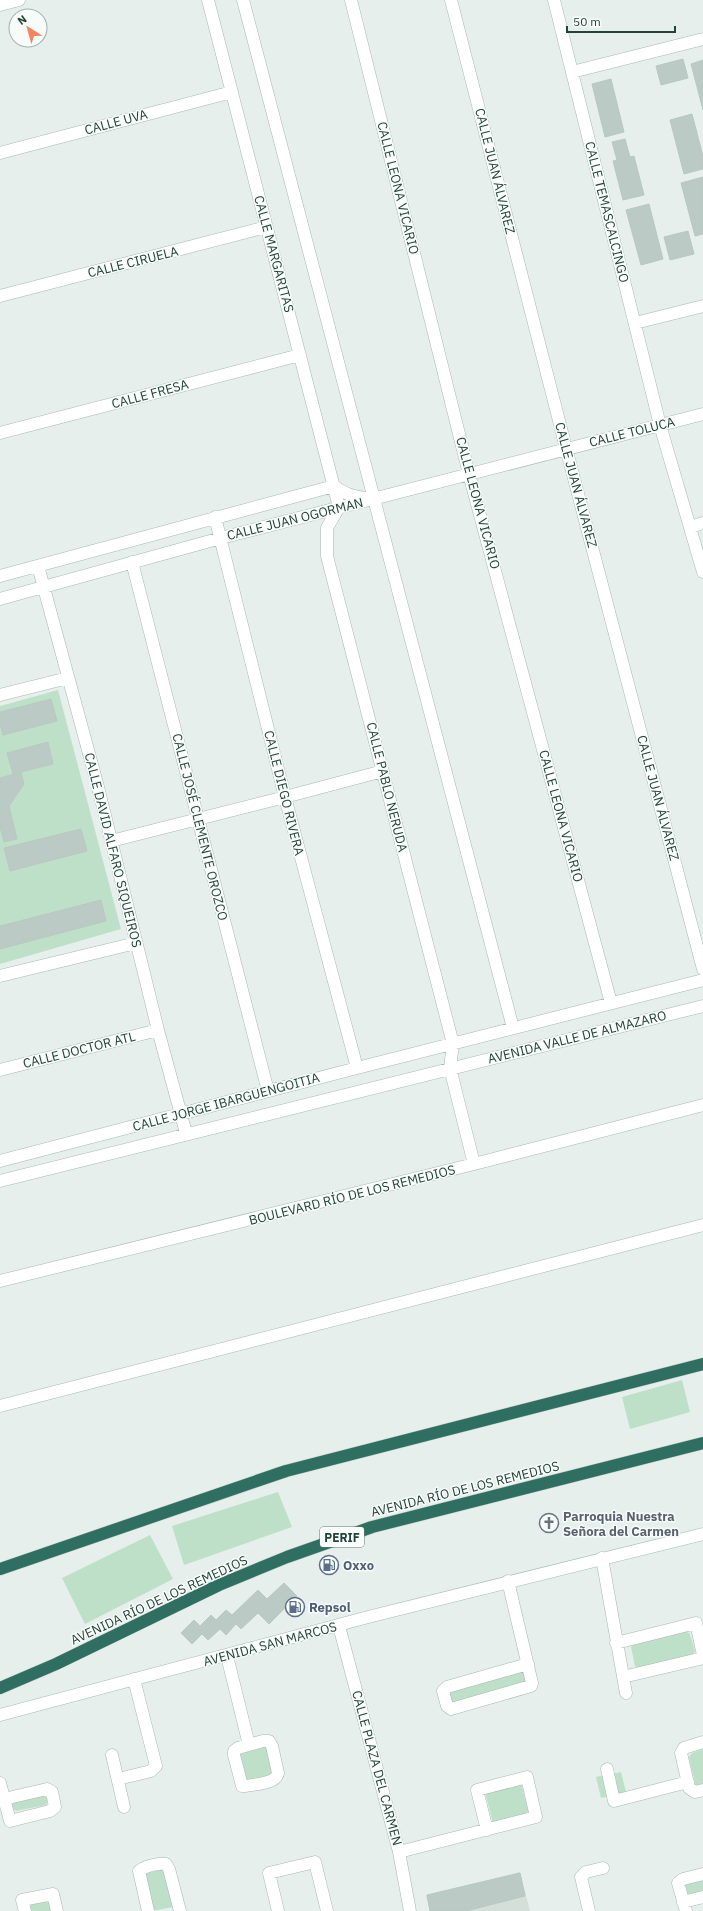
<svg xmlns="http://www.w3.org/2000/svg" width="703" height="1911" font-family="'IBM Plex Sans',sans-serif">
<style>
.built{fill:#d4dfda}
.green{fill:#bfe0c8}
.building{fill:#bbcac4;stroke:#b8c9c2}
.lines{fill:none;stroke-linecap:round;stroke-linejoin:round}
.street-casing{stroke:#a8b8b2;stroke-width:13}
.secondary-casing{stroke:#a4bbb3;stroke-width:13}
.highway-casing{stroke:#c2cac8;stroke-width:13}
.street{stroke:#fff;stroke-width:12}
.secondary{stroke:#fff;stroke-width:12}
.highway{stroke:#2f6f62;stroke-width:12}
.labels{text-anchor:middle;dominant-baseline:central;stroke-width:3;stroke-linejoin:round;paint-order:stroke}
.shield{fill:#f7fbf9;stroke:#637a73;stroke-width:1}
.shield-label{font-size:12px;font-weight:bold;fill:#24423a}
.street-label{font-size:13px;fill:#24423a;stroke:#f7fbf9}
.worship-label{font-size:13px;font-weight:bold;fill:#5b616d;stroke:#f7fbf9;text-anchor:start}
.service-label{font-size:13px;font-weight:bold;fill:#4e5e75;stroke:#f7fbf9;text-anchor:start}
</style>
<rect width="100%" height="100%" fill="#e6efeb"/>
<path class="built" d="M 520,1872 L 530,1911 L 430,1911 L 426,1895 Z"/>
<path class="green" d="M 58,690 L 121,929 L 0,964 L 0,706 Z
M 682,1380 L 690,1412 L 630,1429 L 622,1397 Z
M 278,1492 L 292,1527 L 184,1565 L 172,1526 Z
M 150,1535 L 173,1579 L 85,1624 L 62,1578 Z
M 686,1631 L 690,1634 L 695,1651 L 692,1656 L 639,1668 L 635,1666 L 631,1647 L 634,1643 Z
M 525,1670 L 529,1685 L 450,1706 L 446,1691 Z
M 266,1747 L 273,1774 L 245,1781 L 239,1754 Z
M 703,1749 L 703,1787 L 696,1787 L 689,1757 L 692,1753 Z
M 621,1772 L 626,1792 L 617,1794 L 612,1774 Z
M 604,1775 L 610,1796 L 601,1798 L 596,1777 Z
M 521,1783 L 529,1814 L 493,1823 L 485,1792 Z
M 44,1795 L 48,1799 L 46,1805 L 16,1811 L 12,1807 L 14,1801 Z
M 165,1869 L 173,1907 L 152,1911 L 143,1874 Z
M 703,1878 L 703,1893 L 688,1896 L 685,1882 Z
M 49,1900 L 52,1911 L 29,1911 L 28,1905 Z"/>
<path class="building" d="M 683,59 L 688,78 L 661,85 L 656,66 Z
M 703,60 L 703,110 L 691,64 Z
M 611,79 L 624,132 L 605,137 L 592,84 Z
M 692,114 L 703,156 L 703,169 L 684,174 L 670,120 Z
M 625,139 L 630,157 L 634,156 L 644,195 L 623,200 L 613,161 L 617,160 L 612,142 Z
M 703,177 L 703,234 L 695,236 L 681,183 Z
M 649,204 L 663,259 L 641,265 L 626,210 Z
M 688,231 L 694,254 L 670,260 L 664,237 Z
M 51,699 L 57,721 L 3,735 L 0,724 L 0,712 Z
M 48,742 L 53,764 L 13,774 L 7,753 Z
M 21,772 L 24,784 L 9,806 L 17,839 L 4,842 L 0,827 L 0,778 Z
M 81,829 L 87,851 L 10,871 L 4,848 Z
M 101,900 L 106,921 L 0,949 L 0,926 Z
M 284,1583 L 297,1596 L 269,1624 L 258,1613 L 241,1629 L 236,1624 L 226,1635 L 220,1629 L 208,1640 L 202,1634 L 192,1644 L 181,1633 L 194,1620 L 200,1626 L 211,1615 L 216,1620 L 226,1610 L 232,1615 L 258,1590 L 267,1599 Z
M 520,1873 L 525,1896 L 466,1911 L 430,1911 L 427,1895 Z"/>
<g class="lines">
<defs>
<path id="street" d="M 208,0 L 339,507 L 327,528 L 327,556 L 453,1044 L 450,1068 L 474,1164
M 243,0 L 513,1028
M 351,0 L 469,474 L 611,1003
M 451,0 L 566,448 L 703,969
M 554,0 L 660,425 L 703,572
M 572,72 L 703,39
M 0,153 L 232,92
M 0,296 L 266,227
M 635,323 L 703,306
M 0,433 L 300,355
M 215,517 L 285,797 L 357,1068
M 691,527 L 703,523
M 132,562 L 268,1091
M 38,566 L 97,783 L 158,1030 L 186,1133
M 0,576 L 334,486 C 344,494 353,497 366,498
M 0,599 L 221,538 L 703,414
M 0,695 L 68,678
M 111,841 L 285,797 L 383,771
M 0,976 L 136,943
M 0,1070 L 158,1030
M 0,1161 L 357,1068 L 703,980
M 0,1181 L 703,1006
M 0,1281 L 474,1164 L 703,1105
M 0,1406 L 703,1225
M 602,1558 L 626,1693
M 508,1581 L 532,1683 L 531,1686 L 451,1709 L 447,1706 L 443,1691 L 447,1687 L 528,1664
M 339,1626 L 399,1852 L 410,1911
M 616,1643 L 696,1623 L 703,1655
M 227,1656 L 249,1745
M 623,1677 L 703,1658
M 263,1741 L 269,1741 L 272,1746 L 278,1773 C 276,1784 255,1784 246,1786 L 242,1786 L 234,1755 L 234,1751 L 238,1748 Z
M 703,1742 L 684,1748 L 681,1753 L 689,1788 L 695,1792 L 703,1790
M 112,1755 L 124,1807
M 607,1769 L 614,1801 L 688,1782
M 118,1779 L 151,1771 L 156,1766 L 134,1679
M 0,1783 L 10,1821 L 50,1811 L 55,1807 L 52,1792 L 47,1789 L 4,1799
M 399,1852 L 536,1817 L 527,1777 L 477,1790 L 487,1830
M 683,1902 L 703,1897
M 25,1911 L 22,1900 L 53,1894 L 57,1911
M 148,1911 L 139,1871 C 145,1866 158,1863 166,1864 L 169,1869 L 180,1911
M 278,1911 L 269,1873 L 315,1862 L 327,1911
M 589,1911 L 581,1877 L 586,1872 L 603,1868
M 686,1911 L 678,1883 L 683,1879 L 703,1874"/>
<path id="secondary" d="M 0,5 L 19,0
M 0,1715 L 372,1616 L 703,1534"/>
<path id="highway" d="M 0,1569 L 286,1471 L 703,1364
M 0,1688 L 56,1664 L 219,1585 L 287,1557 L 372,1527 L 703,1443"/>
</defs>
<use href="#street" class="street-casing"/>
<use href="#secondary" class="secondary-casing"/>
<use href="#highway" class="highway-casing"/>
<use href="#street" class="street"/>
<use href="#secondary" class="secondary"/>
<use href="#highway" class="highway"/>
</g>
<defs>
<symbol id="church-ring" viewBox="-11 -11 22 22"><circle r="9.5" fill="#f7fbf9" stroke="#6b7280" stroke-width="1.5"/><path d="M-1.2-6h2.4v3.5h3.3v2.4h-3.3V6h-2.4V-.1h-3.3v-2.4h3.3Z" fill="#6b7280"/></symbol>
<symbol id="fuel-ring" viewBox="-11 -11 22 22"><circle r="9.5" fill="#f7fbf9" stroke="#5c6f8a" stroke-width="1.5"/><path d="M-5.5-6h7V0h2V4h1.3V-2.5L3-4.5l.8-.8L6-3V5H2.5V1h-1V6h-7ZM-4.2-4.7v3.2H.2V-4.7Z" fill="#5c6f8a"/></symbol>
</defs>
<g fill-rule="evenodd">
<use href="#church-ring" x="538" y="1512" width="22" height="22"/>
<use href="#fuel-ring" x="318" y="1554" width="22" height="22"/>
<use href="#fuel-ring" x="284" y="1596" width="22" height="22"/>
</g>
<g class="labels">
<rect class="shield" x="320" y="1527" width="44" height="20" rx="3"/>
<g class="shield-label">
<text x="342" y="1537">PERIF</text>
</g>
<g class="street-label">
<text transform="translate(116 122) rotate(-15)">CALLE UVA</text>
<text transform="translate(495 171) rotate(76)">CALLE JUAN ÁLVAREZ</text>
<text transform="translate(398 188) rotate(76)">CALLE LEONA VICARIO</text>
<text transform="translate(607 212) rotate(76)">CALLE TEMASCALCINGO</text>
<text transform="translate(274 254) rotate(75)">CALLE MARGARITAS</text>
<text transform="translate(133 262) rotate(-14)">CALLE CIRUELA</text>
<text transform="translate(150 394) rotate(-15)">CALLE FRESA</text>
<text transform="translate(632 432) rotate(-14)">CALLE TOLUCA</text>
<text transform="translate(576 485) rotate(75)">CALLE JUAN ÁLVAREZ</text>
<text transform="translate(478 503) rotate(75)">CALLE LEONA VICARIO</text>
<text transform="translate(295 519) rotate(-14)">CALLE JUAN OGORMAN</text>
<text transform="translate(387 787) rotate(76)">CALLE PABLO NERUDA</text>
<text transform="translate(284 793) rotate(76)">CALLE DIEGO RIVERA</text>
<text transform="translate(658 798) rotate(75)">CALLE JUAN ÁLVAREZ</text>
<text transform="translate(561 816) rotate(75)">CALLE LEONA VICARIO</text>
<text transform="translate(200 827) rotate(76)">CALLE JOSÉ CLEMENTE OROZCO</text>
<text transform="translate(113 850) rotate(76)">CALLE DAVID ALFARO SIQUEIROS</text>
<text transform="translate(577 1037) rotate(-14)">AVENIDA VALLE DE ALMAZARO</text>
<text transform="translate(79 1050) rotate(-14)">CALLE DOCTOR ATL</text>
<text transform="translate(226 1102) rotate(-15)">CALLE JORGE IBARGUENGOITIA</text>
<text transform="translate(352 1195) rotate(-14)">BOULEVARD RÍO DE LOS REMEDIOS</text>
<text transform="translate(465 1489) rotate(-14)">AVENIDA RÍO DE LOS REMEDIOS</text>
<text transform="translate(159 1600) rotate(-25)">AVENIDA RÍO DE LOS REMEDIOS</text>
<text transform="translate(270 1644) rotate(-15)">AVENIDA SAN MARCOS</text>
<text transform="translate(377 1768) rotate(75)">CALLE PLAZA DEL CARMEN</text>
</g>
<g class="worship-label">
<text x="563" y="1516">Parroquia Nuestra<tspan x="563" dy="15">Señora del Carmen</tspan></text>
</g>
<g class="service-label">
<text x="343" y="1565">Oxxo</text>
<text x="309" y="1607">Repsol</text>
</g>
</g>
<g transform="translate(28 28) rotate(323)"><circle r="19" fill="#f7fbf9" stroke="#a3b1ad"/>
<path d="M0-3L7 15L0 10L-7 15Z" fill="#f4845f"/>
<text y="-6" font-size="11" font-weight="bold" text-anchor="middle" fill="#24423a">N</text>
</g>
<path d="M567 26v6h108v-6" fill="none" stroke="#24423a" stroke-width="2"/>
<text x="573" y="26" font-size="12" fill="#24423a" stroke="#f7fbf9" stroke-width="3" paint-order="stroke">50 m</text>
</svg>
